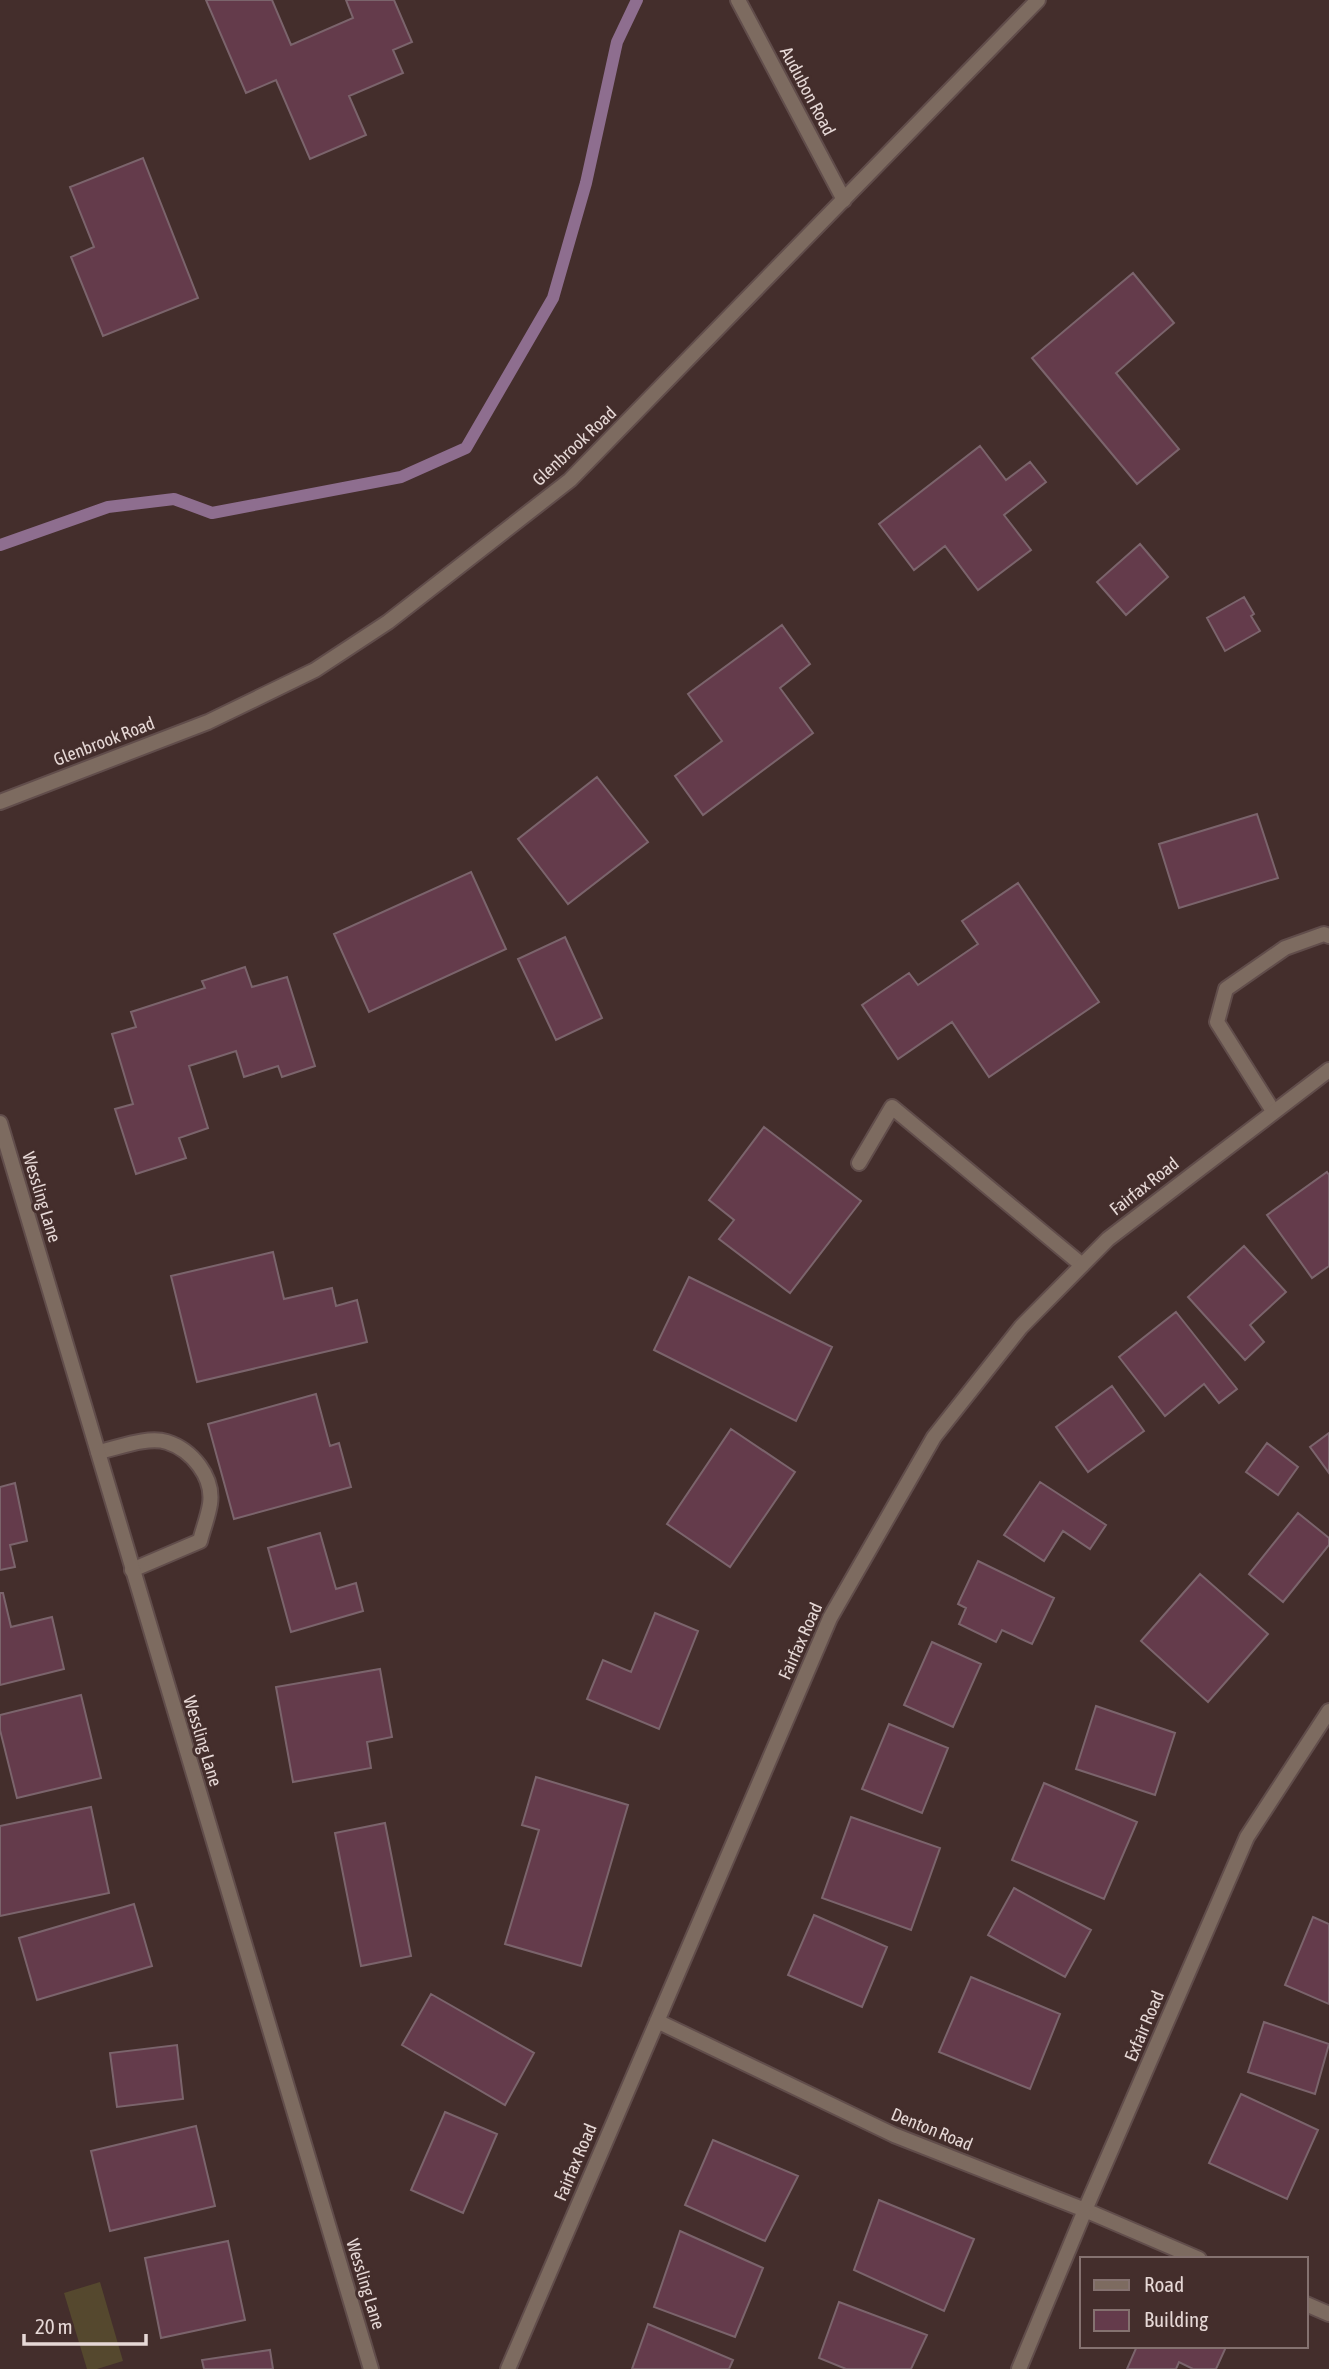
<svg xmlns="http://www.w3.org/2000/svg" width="1329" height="2369" font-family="'Asap Condensed',sans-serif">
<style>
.green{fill:#55482e}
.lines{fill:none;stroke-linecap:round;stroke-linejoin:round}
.stream{stroke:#8e6e8f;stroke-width:12}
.building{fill:#643b4b;stroke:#7b646c;stroke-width:2}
.lane-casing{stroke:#614d4b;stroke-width:18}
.street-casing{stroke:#614d4b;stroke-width:18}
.lane{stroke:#7d6b60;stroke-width:14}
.street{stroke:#7d6b60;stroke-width:14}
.labels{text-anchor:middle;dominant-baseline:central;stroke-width:6;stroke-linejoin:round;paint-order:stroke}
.street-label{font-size:18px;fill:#e6d8d6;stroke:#442e2c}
</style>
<rect width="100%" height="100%" fill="#442e2c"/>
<path class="green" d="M 100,2282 L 123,2361 L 97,2369 L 87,2369 L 64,2293 Z"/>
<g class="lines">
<path class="stream" d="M 0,545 L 108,507 L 174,499 L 212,513 L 401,477 L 466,448 L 553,298 L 586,183 L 617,42 L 637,0"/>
</g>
<path class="building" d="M 206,0 L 272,0 L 291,45 L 353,18 L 346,0 L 394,0 L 412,42 L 393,50 L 403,73 L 349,96 L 366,135 L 310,159 L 276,80 L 246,93 Z
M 143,158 L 198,298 L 103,336 L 71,257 L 94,247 L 70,187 Z
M 1133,273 L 1174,323 L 1116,373 L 1179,449 L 1137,484 L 1032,358 Z
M 980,446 L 1006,480 L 1030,462 L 1046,482 L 1004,515 L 1031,550 L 978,590 L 945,546 L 914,570 L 879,524 Z
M 1140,544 L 1168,577 L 1126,615 L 1097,582 Z
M 1244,597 L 1254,614 L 1251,616 L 1260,631 L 1225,651 L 1207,618 Z
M 782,625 L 810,664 L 780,688 L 813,733 L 703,815 L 675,776 L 722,741 L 688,694 Z
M 597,777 L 648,842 L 568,904 L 518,839 Z
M 1257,814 L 1278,878 L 1179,908 L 1159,844 Z
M 471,872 L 506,949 L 369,1012 L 334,934 Z
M 1018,883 L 1099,1002 L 989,1077 L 952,1022 L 898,1059 L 862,1005 L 909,973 L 918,985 L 978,944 L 962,921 Z
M 565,937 L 602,1018 L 556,1040 L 518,959 Z
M 245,967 L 252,987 L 287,977 L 315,1066 L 282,1077 L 278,1066 L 244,1077 L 236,1051 L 189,1066 L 208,1128 L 179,1138 L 186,1158 L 136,1174 L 115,1109 L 133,1104 L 112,1034 L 136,1027 L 131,1012 L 205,988 L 202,981 Z
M 764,1127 L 861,1201 L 790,1293 L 719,1239 L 734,1220 L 709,1200 Z
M 1327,1172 L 1329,1175 L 1329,1266 L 1312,1278 L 1267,1215 Z
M 1244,1246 L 1286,1292 L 1250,1325 L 1264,1342 L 1245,1360 L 1188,1297 Z
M 273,1252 L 284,1299 L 332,1288 L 336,1306 L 357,1300 L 367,1342 L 197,1382 L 171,1276 Z
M 689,1277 L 832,1347 L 796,1421 L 654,1350 Z
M 1176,1312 L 1237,1389 L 1219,1403 L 1204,1384 L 1165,1416 L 1119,1357 Z
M 1112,1386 L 1144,1431 L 1088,1472 L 1056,1427 Z
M 316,1394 L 330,1446 L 339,1443 L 351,1487 L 234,1519 L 208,1424 Z
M 731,1429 L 795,1472 L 730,1567 L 667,1524 Z
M 1329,1433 L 1329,1473 L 1310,1447 Z
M 1267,1443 L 1298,1467 L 1278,1495 L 1246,1472 Z
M 1040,1482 L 1106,1525 L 1090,1549 L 1063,1531 L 1044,1561 L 1004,1535 Z
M 15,1483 L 27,1541 L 10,1545 L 15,1567 L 0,1570 L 0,1487 Z
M 1298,1513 L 1329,1538 L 1329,1545 L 1283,1602 L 1249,1574 Z
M 320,1533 L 336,1589 L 356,1583 L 363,1611 L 291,1632 L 268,1548 Z
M 978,1561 L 1054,1598 L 1032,1644 L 1002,1630 L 996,1642 L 959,1624 L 966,1608 L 958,1604 Z
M 1200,1574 L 1268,1634 L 1208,1702 L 1141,1641 Z
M 0,1593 L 3,1593 L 11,1627 L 52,1617 L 64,1669 L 0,1685 Z
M 655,1613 L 698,1631 L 659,1729 L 587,1699 L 603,1660 L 631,1672 Z
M 932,1642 L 981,1664 L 953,1727 L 904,1705 Z
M 380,1669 L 392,1737 L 367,1742 L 371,1768 L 293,1782 L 276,1687 Z
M 81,1695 L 101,1778 L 17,1798 L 0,1730 L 0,1715 Z
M 1096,1706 L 1175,1733 L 1155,1795 L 1076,1769 Z
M 889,1724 L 948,1748 L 922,1813 L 862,1789 Z
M 536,1777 L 628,1805 L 581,1966 L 505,1944 L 539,1830 L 522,1825 Z
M 1044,1783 L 1137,1822 L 1104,1899 L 1012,1860 Z
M 91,1807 L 109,1893 L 0,1916 L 0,1826 Z
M 851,1817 L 940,1848 L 911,1930 L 822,1898 Z
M 385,1823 L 411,1956 L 361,1966 L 335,1833 Z
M 1014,1888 L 1091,1930 L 1065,1977 L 988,1935 Z
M 134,1904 L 152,1966 L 37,2000 L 19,1938 Z
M 814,1915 L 887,1947 L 862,2007 L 788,1975 Z
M 1313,1917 L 1329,1924 L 1329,2004 L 1285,1985 Z
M 971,1977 L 1060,2014 L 1030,2089 L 939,2052 Z
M 431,1994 L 534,2053 L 505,2105 L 402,2045 Z
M 1264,2022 L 1329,2044 L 1315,2094 L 1248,2072 Z
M 177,2045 L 183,2099 L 117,2107 L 110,2053 Z
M 1241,2094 L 1318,2130 L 1287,2199 L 1209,2163 Z
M 445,2112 L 497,2134 L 463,2213 L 411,2190 Z
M 196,2126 L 215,2206 L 110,2231 L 91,2151 Z
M 713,2140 L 798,2176 L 765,2241 L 685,2205 Z
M 879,2200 L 974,2239 L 944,2311 L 854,2270 Z
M 680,2231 L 763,2268 L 735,2337 L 654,2307 Z
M 228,2241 L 245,2320 L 161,2338 L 145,2258 Z
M 839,2302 L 927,2335 L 911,2369 L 846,2369 L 819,2358 Z
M 648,2324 L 733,2360 L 729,2369 L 632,2369 Z
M 1137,2346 L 1225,2346 L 1226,2347 L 1216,2369 L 1193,2369 L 1179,2362 L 1176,2369 L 1127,2369 Z
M 270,2350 L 273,2369 L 204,2369 L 202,2360 Z"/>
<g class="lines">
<defs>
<path id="lane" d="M 1273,1111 L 1217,1022 L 1226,989 L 1285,948 L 1324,934 L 1329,936
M 859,1163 L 892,1107 L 1082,1265
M 98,1452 C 118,1448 147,1436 167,1442 C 192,1450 214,1477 210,1504 C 208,1517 203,1529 200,1541 L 132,1570"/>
<path id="street" d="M 738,0 L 844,200
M 0,802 L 208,722 L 315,670 L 388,622 L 570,480 L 1038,0
M 0,1123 L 371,2369
M 657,2021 L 894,2135 L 1085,2210 L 1199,2259
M 1306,2304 L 1329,2314
M 508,2369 L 830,1618 L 934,1437 L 1021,1327 L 1108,1239 L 1329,1070
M 1019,2369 L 1085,2210 L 1247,1837 L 1329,1711"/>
</defs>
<use href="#lane" class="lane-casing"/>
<use href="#street" class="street-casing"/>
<use href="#lane" class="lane"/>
<use href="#street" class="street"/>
</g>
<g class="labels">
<g class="street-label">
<text transform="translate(808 91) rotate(62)">Audubon Road</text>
<text transform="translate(574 446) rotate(-43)">Glenbrook Road</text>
<text transform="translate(104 741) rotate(-21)">Glenbrook Road</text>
<text transform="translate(1144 1186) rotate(-38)">Fairfax Road</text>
<text transform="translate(42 1197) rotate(73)">Wessling Lane</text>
<text transform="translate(800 1641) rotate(-66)">Fairfax Road</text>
<text transform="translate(203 1741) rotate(73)">Wessling Lane</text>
<text transform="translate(1144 2026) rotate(-67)">Exfair Road</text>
<text transform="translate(932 2129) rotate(22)">Denton Road</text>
<text transform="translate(575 2162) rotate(-67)">Fairfax Road</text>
<text transform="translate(366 2284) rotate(73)">Wessling Lane</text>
</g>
</g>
<rect x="1080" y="2257" width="228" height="91" fill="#442e2c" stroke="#857270" stroke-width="2"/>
<rect x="1094" y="2280" width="35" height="10" fill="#7d6b60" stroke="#857270" stroke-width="2"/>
<text x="1144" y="2292" font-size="21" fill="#e6d8d6">Road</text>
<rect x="1094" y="2310" width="35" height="21" fill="#643b4b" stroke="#857270" stroke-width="2"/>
<text x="1144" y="2327" font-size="21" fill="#e6d8d6">Building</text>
<path d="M24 2334v10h122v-10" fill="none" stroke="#e6d8d6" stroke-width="3.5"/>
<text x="35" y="2334" font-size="21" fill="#e6d8d6" stroke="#442e2c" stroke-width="5" paint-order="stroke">20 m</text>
</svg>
